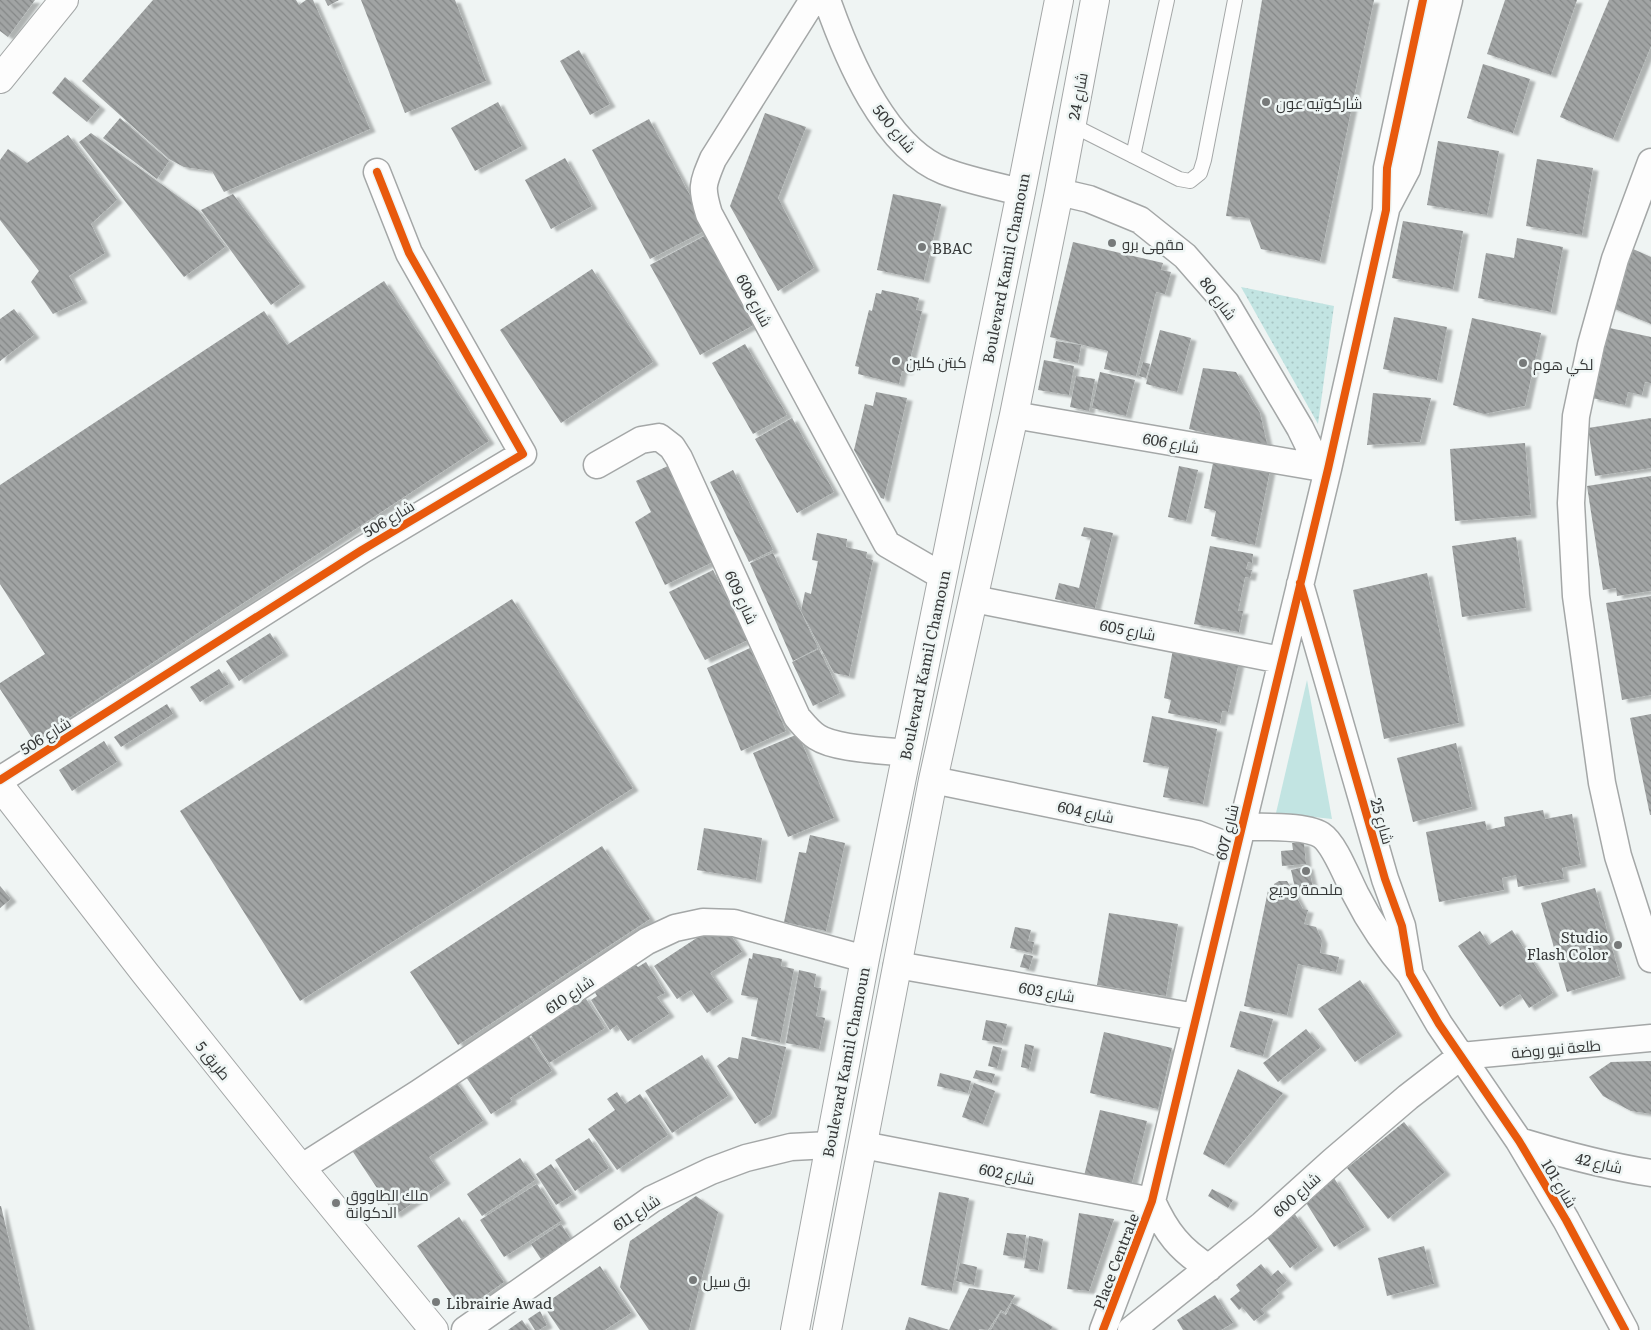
<svg xmlns="http://www.w3.org/2000/svg" width="1651" height="1330" font-family="Literata,Cairo,serif">
<style>
.park{fill:url(#park-dots)}
.garden{fill:#c2e4e2}
.building{fill:url(#building-back-hatch);filter:url(#shadow)}
.lines{fill:none;stroke-linecap:round;stroke-linejoin:round}
.lane-casing{stroke:#a4a7a7;stroke-width:16}
.street-casing{stroke:#a4a7a7;stroke-width:29}
.secondary-casing{stroke:#a4a7a7;stroke-width:30}
.lane{stroke:#fdfdfd;stroke-width:14}
.street{stroke:#fdfdfd;stroke-width:26}
.secondary{stroke:#fdfdfd;stroke-width:28}
.cycleway-casing{stroke:#eef5f4;stroke-width:11}
.cycleway{stroke:#e8590c;stroke-width:8}
.poi-dot{fill:#777a7a;stroke:#eef5f4;stroke-width:2}
.labels{text-anchor:middle;dominant-baseline:central;stroke-width:5;stroke-linejoin:round;paint-order:stroke}
.street-label{font-size:15px;fill:#373939;stroke:#eef5f4}
.poi-label{font-size:15px;fill:#373939;stroke:#eef5f4;text-anchor:start}
</style>
<defs>
<pattern id="park-dots" width="8" height="8" patternUnits="userSpaceOnUse" patternTransform="scale(1.25)"><rect width="8" height="8" fill="#c2e4e2"/><path d="M2 2h.1M6 6h.1" fill="none" stroke="#a7c4c3" stroke-width="1.8" stroke-linecap="round"/></pattern>
<pattern id="building-back-hatch" width="6" height="6" patternUnits="userSpaceOnUse" patternTransform="scale(1.25)"><rect width="6" height="6" fill="#a1a4a4"/><path d="M-1 5l2 2M0 0l6 6M5-1l2 2" fill="none" stroke="#848787"/></pattern>
<filter id="shadow"><feDropShadow dx="5.5" dy="3" stdDeviation="1" flood-color="#0004"/></filter>
</defs>
<rect width="100%" height="100%" fill="#eff4f3"/>
<path class="park" d="M 1241,287 L 1334,306 L 1318,424 Z"/>
<path class="garden" d="M 1307,680 L 1332,819 L 1276,813 Z"/>
<path class="building" d="M 0,0 L 35,0 L 8,37 L 0,31 Z
M 153,0 L 296,0 L 299,5 L 306,0 L 313,0 L 370,129 L 224,192 L 212,171 L 184,167 L 169,159 L 82,81 Z
M 325,0 L 339,0 L 328,6 Z
M 361,0 L 455,0 L 486,81 L 405,113 Z
M 1262,0 L 1374,0 L 1320,261 L 1261,249 L 1249,218 L 1226,216 Z
M 1505,0 L 1577,0 L 1551,75 L 1487,54 Z
M 1609,0 L 1651,0 L 1651,46 L 1613,139 L 1560,117 Z
M 579,50 L 610,104 L 590,115 L 560,61 Z
M 1483,64 L 1530,79 L 1513,133 L 1467,118 Z
M 65,77 L 100,107 L 87,122 L 52,93 Z
M 498,102 L 522,146 L 475,171 L 451,128 Z
M 765,113 L 806,127 L 778,198 L 814,268 L 778,291 L 730,206 Z
M 120,118 L 169,161 L 157,179 L 103,138 Z
M 649,119 L 708,229 L 650,259 L 592,150 Z
M 91,133 L 198,211 L 225,247 L 184,277 L 79,142 Z
M 68,135 L 117,200 L 91,224 L 105,253 L 69,276 L 82,300 L 53,314 L 31,282 L 39,271 L 0,220 L 0,160 L 8,149 L 27,163 Z
M 1438,141 L 1499,151 L 1487,215 L 1427,205 Z
M 565,158 L 592,206 L 551,229 L 525,180 Z
M 1537,159 L 1593,168 L 1582,235 L 1526,226 Z
M 233,194 L 300,284 L 271,305 L 201,210 Z
M 893,194 L 941,204 L 924,280 L 877,270 Z
M 1403,221 L 1463,231 L 1453,289 L 1392,278 Z
M 710,233 L 759,322 L 700,355 L 650,265 Z
M 1517,238 L 1563,247 L 1551,312 L 1478,298 L 1486,253 L 1514,258 Z
M 1073,242 L 1163,263 L 1161,270 L 1171,272 L 1165,294 L 1156,292 L 1136,376 L 1104,369 L 1108,351 L 1050,337 Z
M 1633,249 L 1651,257 L 1651,324 L 1610,307 Z
M 592,269 L 653,362 L 561,423 L 500,330 Z
M 384,281 L 489,441 L 34,741 L 0,689 L 0,683 L 45,654 L 0,584 L 0,485 L 264,311 L 287,345 Z
M 882,290 L 919,298 L 916,310 L 922,311 L 907,372 L 902,371 L 899,384 L 858,374 L 859,367 L 855,366 L 869,310 L 872,311 L 876,293 L 881,294 Z
M 14,309 L 34,335 L 0,361 L 0,319 Z
M 1394,317 L 1447,327 L 1437,380 L 1383,369 Z
M 1472,318 L 1541,333 L 1525,406 L 1484,414 L 1453,405 Z
M 1605,327 L 1651,337 L 1651,383 L 1645,382 L 1642,395 L 1628,392 L 1625,405 L 1592,398 Z
M 1160,330 L 1191,338 L 1177,392 L 1146,384 Z
M 1056,341 L 1081,345 L 1078,363 L 1053,358 Z
M 745,344 L 787,415 L 753,434 L 712,363 Z
M 1044,360 L 1074,366 L 1069,395 L 1038,390 Z
M 1143,362 L 1150,364 L 1146,378 L 1139,376 Z
M 1203,368 L 1236,372 L 1260,413 L 1268,448 L 1189,429 Z
M 1100,372 L 1135,380 L 1126,416 L 1092,408 Z
M 1076,376 L 1095,379 L 1089,411 L 1070,407 Z
M 876,392 L 907,398 L 884,499 L 881,498 L 854,450 L 865,404 L 873,406 Z
M 1373,393 L 1431,398 L 1420,442 L 1367,445 Z
M 792,418 L 834,492 L 797,513 L 755,439 Z
M 1651,418 L 1651,468 L 1595,476 L 1588,428 Z
M 1525,443 L 1531,515 L 1455,521 L 1450,449 Z
M 1214,458 L 1270,470 L 1255,545 L 1211,536 L 1216,511 L 1204,508 Z
M 672,464 L 715,561 L 665,585 L 635,522 L 651,512 L 636,481 Z
M 1179,466 L 1198,470 L 1186,521 L 1168,517 Z
M 733,470 L 773,550 L 749,562 L 710,482 Z
M 1651,476 L 1651,591 L 1617,596 L 1616,588 L 1603,590 L 1587,486 Z
M 1084,527 L 1113,533 L 1095,608 L 1055,599 L 1059,583 L 1079,588 L 1091,538 L 1081,536 Z
M 817,533 L 847,539 L 846,547 L 867,552 L 866,558 L 873,560 L 849,676 L 834,673 L 801,611 L 805,592 L 811,594 L 818,561 L 812,560 Z
M 1516,537 L 1526,608 L 1462,617 L 1452,546 Z
M 1210,546 L 1253,554 L 1252,563 L 1248,562 L 1246,569 L 1252,570 L 1250,578 L 1245,577 L 1238,611 L 1243,611 L 1239,632 L 1194,624 Z
M 773,553 L 818,648 L 793,661 L 750,563 Z
M 713,570 L 748,640 L 705,660 L 669,592 Z
M 1427,573 L 1459,723 L 1384,739 L 1353,590 Z
M 1651,596 L 1651,695 L 1622,700 L 1606,603 Z
M 512,599 L 633,788 L 300,1001 L 180,811 Z
M 270,633 L 283,653 L 239,681 L 226,661 Z
M 1174,644 L 1240,657 L 1228,712 L 1222,711 L 1220,723 L 1168,713 L 1171,700 L 1164,698 Z
M 750,648 L 786,731 L 741,751 L 707,668 Z
M 819,649 L 840,693 L 813,706 L 792,662 Z
M 219,669 L 229,684 L 200,702 L 190,687 Z
M 167,704 L 173,714 L 121,747 L 114,737 Z
M 1651,714 L 1651,815 L 1650,815 L 1630,718 Z
M 1152,716 L 1217,729 L 1203,804 L 1163,797 L 1169,767 L 1143,762 Z
M 798,734 L 834,818 L 788,837 L 753,753 Z
M 104,741 L 117,762 L 72,791 L 59,770 Z
M 1456,743 L 1472,807 L 1413,822 L 1397,758 Z
M 1543,810 L 1545,819 L 1572,814 L 1581,864 L 1562,868 L 1564,879 L 1518,887 L 1516,875 L 1502,878 L 1504,890 L 1439,902 L 1426,832 L 1485,821 L 1487,830 L 1505,826 L 1504,817 Z
M 704,828 L 762,838 L 756,880 L 697,870 Z
M 810,835 L 845,843 L 826,931 L 784,922 L 799,852 L 806,853 Z
M 1292,843 L 1304,843 L 1306,864 L 1282,866 L 1281,851 L 1293,850 Z
M 602,846 L 650,919 L 458,1045 L 410,972 Z
M 1308,866 L 1314,891 L 1305,893 L 1295,888 L 1291,870 Z
M 1279,881 L 1287,881 L 1303,909 L 1308,910 L 1304,924 L 1316,927 L 1322,941 L 1320,953 L 1339,957 L 1336,972 L 1298,964 L 1287,1015 L 1244,1006 L 1269,886 L 1274,887 L 1274,884 Z
M 0,886 L 11,899 L 0,908 Z
M 1595,888 L 1620,976 L 1567,992 L 1541,903 Z
M 1109,913 L 1178,924 L 1166,996 L 1097,985 Z
M 715,926 L 728,931 L 742,952 L 710,973 L 728,999 L 707,1013 L 691,990 L 677,999 L 654,966 Z
M 1015,927 L 1031,930 L 1028,941 L 1034,942 L 1032,953 L 1010,948 Z
M 1512,930 L 1553,993 L 1529,1008 L 1520,994 L 1500,1007 L 1458,946 L 1480,931 L 1489,945 Z
M 753,953 L 782,959 L 781,966 L 794,969 L 780,1042 L 751,1036 L 758,998 L 741,995 L 749,958 L 752,959 Z
M 1024,954 L 1033,956 L 1029,969 L 1020,967 Z
M 646,962 L 665,993 L 657,997 L 669,1014 L 628,1041 L 617,1025 L 610,1030 L 591,1000 L 597,996 L 594,991 L 635,964 L 638,967 Z
M 799,970 L 816,974 L 814,987 L 821,988 L 816,1016 L 825,1018 L 819,1049 L 786,1043 Z
M 1360,980 L 1397,1033 L 1355,1062 L 1318,1009 Z
M 584,996 L 605,1028 L 549,1063 L 529,1032 Z
M 1240,1011 L 1273,1019 L 1263,1056 L 1230,1047 Z
M 986,1020 L 1007,1024 L 1002,1043 L 982,1040 Z
M 1306,1029 L 1321,1047 L 1278,1082 L 1263,1063 Z
M 1104,1032 L 1172,1048 L 1158,1109 L 1090,1093 Z
M 527,1033 L 552,1071 L 510,1098 L 512,1101 L 491,1114 L 464,1074 Z
M 742,1037 L 786,1047 L 771,1114 L 755,1124 L 717,1066 L 729,1057 L 738,1059 Z
M 1025,1044 L 1034,1046 L 1029,1069 L 1021,1067 Z
M 993,1046 L 1002,1048 L 997,1068 L 988,1066 Z
M 702,1055 L 728,1096 L 672,1133 L 645,1091 Z
M 1651,1061 L 1651,1114 L 1631,1111 L 1603,1096 L 1589,1077 L 1611,1062 Z
M 1238,1069 L 1283,1093 L 1224,1165 L 1203,1154 Z
M 976,1070 L 995,1074 L 992,1083 L 973,1078 Z
M 940,1073 L 971,1081 L 968,1093 L 937,1086 Z
M 454,1079 L 483,1121 L 429,1157 L 445,1181 L 395,1215 L 351,1149 Z
M 974,1083 L 995,1091 L 983,1124 L 962,1117 Z
M 617,1092 L 625,1104 L 640,1094 L 668,1135 L 617,1170 L 588,1129 L 615,1110 L 607,1099 Z
M 1100,1110 L 1147,1121 L 1131,1187 L 1084,1176 Z
M 1404,1122 L 1445,1172 L 1388,1219 L 1347,1168 Z
M 589,1138 L 609,1168 L 575,1191 L 555,1160 Z
M 520,1158 L 535,1180 L 482,1216 L 467,1194 Z
M 551,1164 L 572,1195 L 556,1205 L 536,1174 Z
M 1334,1178 L 1365,1227 L 1334,1247 L 1303,1198 Z
M 537,1184 L 561,1221 L 504,1257 L 480,1220 Z
M 1212,1189 L 1233,1200 L 1228,1208 L 1208,1196 Z
M 939,1192 L 969,1198 L 952,1291 L 921,1285 Z
M 696,1196 L 718,1212 L 689,1330 L 649,1330 L 620,1287 L 630,1241 Z
M 0,1206 L 1,1206 L 30,1330 L 0,1330 Z
M 1079,1213 L 1114,1219 L 1089,1291 L 1067,1289 Z
M 1294,1213 L 1318,1247 L 1290,1268 L 1265,1235 Z
M 459,1217 L 504,1282 L 463,1311 L 417,1246 Z
M 561,1224 L 571,1240 L 541,1259 L 531,1244 Z
M 1007,1233 L 1026,1235 L 1023,1258 L 1003,1255 Z
M 1029,1236 L 1043,1239 L 1038,1270 L 1024,1268 Z
M 1424,1246 L 1434,1284 L 1387,1296 L 1378,1258 Z
M 960,1263 L 977,1267 L 974,1285 L 956,1281 Z
M 1261,1264 L 1271,1276 L 1278,1270 L 1287,1281 L 1276,1290 L 1279,1294 L 1261,1309 L 1265,1313 L 1254,1321 L 1242,1307 L 1239,1310 L 1230,1299 L 1240,1291 L 1236,1285 Z
M 600,1266 L 631,1313 L 605,1330 L 560,1330 L 543,1305 Z
M 969,1288 L 1015,1295 L 1005,1312 L 1001,1310 L 988,1330 L 979,1329 L 979,1330 L 949,1330 Z
M 1215,1295 L 1233,1323 L 1221,1330 L 1183,1330 L 1177,1320 Z
M 1012,1303 L 1053,1327 L 1050,1330 L 991,1330 L 1001,1312 L 1006,1315 Z
M 540,1311 L 547,1325 L 539,1330 L 535,1330 L 528,1319 Z
M 909,1317 L 949,1330 L 905,1330 Z
M 522,1320 L 529,1330 L 508,1330 Z"/>
<g class="lines">
<defs>
<path id="lane" d="M 1072,125 L 1179,179 L 1190,181 L 1200,173 L 1204,160 L 1235,0
M 1133,156 L 1167,0"/>
<path id="street" d="M 813,0 L 713,159 C 702,185 701,188 709,214 L 887,544 L 942,576
M 827,0 C 847,57 884,147 944,171 C 967,180 996,186 1021,192
M 1651,162 L 1615,259 L 1591,345 L 1576,416 L 1571,503 L 1576,596 L 1602,783 L 1618,856 L 1651,959
M 1059,192 L 1089,199 L 1140,220 L 1185,256 L 1226,303 L 1300,428 L 1319,467
M 1388,205 L 1407,169 L 1449,0
M 1014,415 L 1328,469
M 597,465 L 641,440 L 659,437 L 672,447 L 679,458 L 797,717 C 803,724 809,732 817,737 C 835,749 882,750 906,753
M 1300,584 L 1385,879 L 1402,926 L 1410,974 L 1439,1024 L 1519,1141 L 1566,1220 L 1625,1330
M 974,599 L 1281,660
M 0,780 L 362,550 L 523,454 L 409,253 L 377,172
M 933,780 L 1197,834 L 1236,849
M 1242,827 C 1262,827 1305,825 1321,835 C 1335,844 1348,880 1356,895 C 1370,923 1389,950 1410,974
M 897,965 L 1196,1017
M 1461,1056 L 1651,1038
M 1519,1141 C 1562,1154 1606,1166 1651,1173
M 863,1145 L 1152,1201
M 301,1168 L 419,1093 L 647,941 L 675,928 L 703,922 L 734,923 L 865,959
M 1152,1201 C 1166,1232 1180,1250 1209,1268
M 465,1330 L 652,1199 L 711,1171 L 746,1158 L 791,1147 L 830,1145
M 1103,1330 L 1152,1201 L 1328,469 L 1386,210 L 1387,168 L 1423,0
M 1131,1330 L 1262,1225 L 1333,1161 L 1408,1097 L 1461,1056"/>
<path id="secondary" d="M 0,79 L 64,0
M 0,786 L 145,973 L 301,1168 L 434,1330
M 795,1330 L 865,959 L 1021,192 L 1059,0
M 827,1330 L 933,780 L 1014,415 L 1059,192 L 1095,0"/>
</defs>
<use href="#lane" class="lane-casing"/>
<use href="#street" class="street-casing"/>
<use href="#secondary" class="secondary-casing"/>
<use href="#lane" class="lane"/>
<use href="#street" class="street"/>
<use href="#secondary" class="secondary"/>
<defs>
<path id="cycleway" d="M 1300,583 L 1385,879 L 1402,926 L 1410,974 L 1439,1024 L 1519,1141 L 1566,1220 L 1625,1330
M 0,780 L 362,550 L 523,454 L 409,253 L 377,172
M 1103,1330 L 1152,1201 L 1328,469 L 1386,210 L 1387,168 L 1423,0"/>
</defs>
<use href="#cycleway" class="cycleway-casing"/>
<use href="#cycleway" class="cycleway"/>
</g>
<g class="poi-dot">
<circle cx="1266" cy="102" r="5"/>
<circle cx="1112" cy="243" r="5"/>
<circle cx="922" cy="247" r="5"/>
<circle cx="896" cy="361" r="5"/>
<circle cx="1523" cy="363" r="5"/>
<circle cx="1306" cy="871" r="5"/>
<circle cx="1618" cy="945" r="5"/>
<circle cx="336" cy="1203" r="5"/>
<circle cx="693" cy="1280" r="5"/>
<circle cx="436" cy="1302" r="5"/>
</g>
<g class="labels">
<g class="street-label">
<text transform="translate(1077 96) rotate(-79)">شارع 24</text>
<text transform="translate(895 128) rotate(50)">شارع 500</text>
<text transform="translate(1005 268) rotate(-79)">Boulevard Kamil Chamoun</text>
<text transform="translate(1219 298) rotate(53)">شارع 80</text>
<text transform="translate(755 300) rotate(62)">شارع 608</text>
<text transform="translate(1171 442) rotate(10)">شارع 606</text>
<text transform="translate(388 518) rotate(-31)">شارع 506</text>
<text transform="translate(742 597) rotate(65)">شارع 609</text>
<text transform="translate(1128 629) rotate(11)">شارع 605</text>
<text transform="translate(924 665) rotate(-78)">Boulevard Kamil Chamoun</text>
<text transform="translate(45 735) rotate(-32)">شارع 506</text>
<text transform="translate(1086 811) rotate(12)">شارع 604</text>
<text transform="translate(1383 821) rotate(74)">شارع 25</text>
<text transform="translate(1226 832) rotate(-77)">شارع 607</text>
<text transform="translate(1047 991) rotate(10)">شارع 603</text>
<text transform="translate(569 994) rotate(-34)">شارع 610</text>
<text transform="translate(1556 1048) rotate(-5)">طلعة نيو روضة</text>
<text transform="translate(214 1060) rotate(51)">طريق 5</text>
<text transform="translate(845 1062) rotate(-79)">Boulevard Kamil Chamoun</text>
<text transform="translate(1599 1162) rotate(13)">شارع 42</text>
<text transform="translate(1007 1173) rotate(11)">شارع 602</text>
<text transform="translate(1560 1183) rotate(59)">شارع 101</text>
<text transform="translate(1296 1194) rotate(-42)">شارع 600</text>
<text transform="translate(636 1212) rotate(-33)">شارع 611</text>
<text transform="translate(1115 1261) rotate(-69)">Place Centrale</text>
</g>
<g class="poi-label">
<text x="1276" y="102">شاركوتيه عون</text>
<text x="1122" y="243">مقهى برو</text>
<text x="932" y="247">BBAC</text>
<text x="906" y="361">كبتن كلين</text>
<text x="1533" y="363">لكي هوم</text>
<text x="1306" y="888" text-anchor="middle">ملحمة وديع</text>
<text x="1608" y="936" text-anchor="end">Studio<tspan x="1608" dy="17">Flash Color</tspan></text>
<text x="346" y="1194">ملك الطاووق<tspan x="346" dy="17">الدكوانة</tspan></text>
<text x="703" y="1280">بق سيل</text>
<text x="446" y="1302">Librairie Awad</text>
</g>
</g>
</svg>
